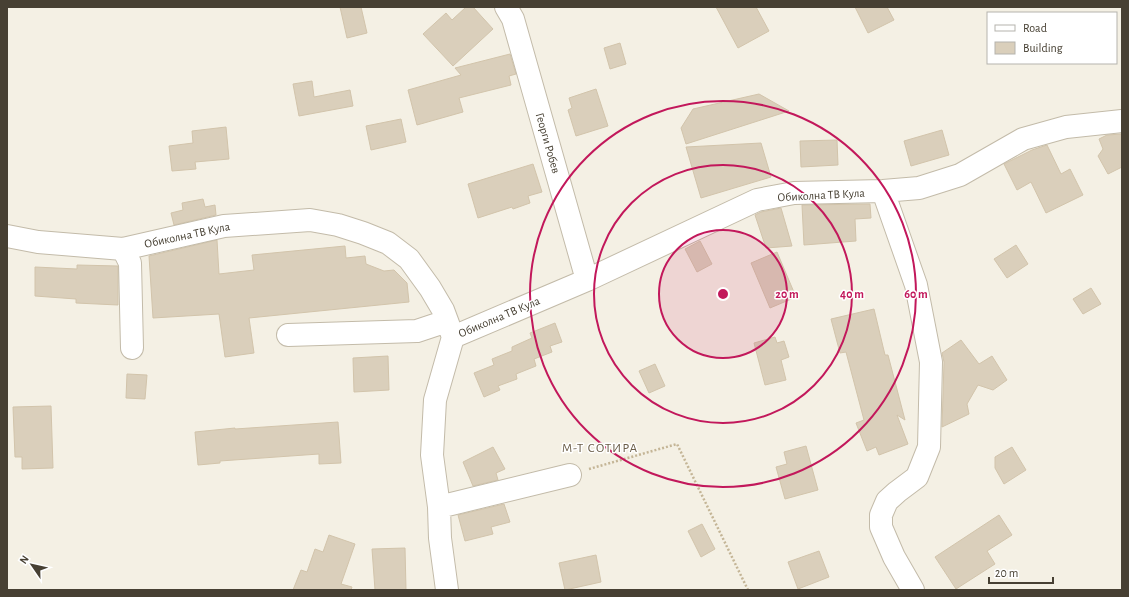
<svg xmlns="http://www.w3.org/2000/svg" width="1129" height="597" font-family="'Alegreya Sans',sans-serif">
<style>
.building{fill:#dacfbb;stroke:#d2c4ab}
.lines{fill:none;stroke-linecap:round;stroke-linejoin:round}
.minor-casing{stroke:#c3bba9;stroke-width:24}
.path{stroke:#c4b596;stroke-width:2.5;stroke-dasharray:2 2;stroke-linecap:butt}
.minor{stroke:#fff;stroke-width:22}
.ring{fill:none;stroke:#c2185b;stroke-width:2}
.labels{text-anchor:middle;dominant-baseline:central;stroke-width:3;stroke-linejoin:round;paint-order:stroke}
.street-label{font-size:12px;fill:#474033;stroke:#fff}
.neighbourhood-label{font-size:13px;letter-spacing:1px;fill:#6b5e49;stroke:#fff}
.centre{fill:#c2185b;stroke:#fff;stroke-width:2}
.ring-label{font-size:12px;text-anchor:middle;font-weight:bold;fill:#c2185b;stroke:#fff;stroke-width:3;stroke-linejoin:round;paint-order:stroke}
</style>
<rect width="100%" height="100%" fill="#f4f0e4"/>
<path class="building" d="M 340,7 L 361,7 L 367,33 L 347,38 Z
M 466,7 L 473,7 L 493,29 L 453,66 L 423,34 L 446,13 L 452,20 Z
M 716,7 L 756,7 L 769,31 L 738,48 Z
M 855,7 L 887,7 L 894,20 L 868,33 Z
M 620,43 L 626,64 L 610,69 L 604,48 Z
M 510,54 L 516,74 L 509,76 L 511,85 L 459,98 L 463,112 L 417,125 L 408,90 L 461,75 L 455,68 Z
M 312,81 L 314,97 L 350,90 L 353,106 L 299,116 L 293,84 Z
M 596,89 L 608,126 L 576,136 L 568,110 L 572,108 L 569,98 Z
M 759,94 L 789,111 L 686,144 L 681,128 L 693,109 Z
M 401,119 L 406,142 L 371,150 L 366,126 Z
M 226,127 L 229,159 L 195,162 L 196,169 L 172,171 L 169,146 L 193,143 L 192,131 Z
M 942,130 L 949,155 L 911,166 L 904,141 Z
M 1122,134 L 1122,167 L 1108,174 L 1098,156 L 1103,149 L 1099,139 L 1107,135 Z
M 837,140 L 838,165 L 801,167 L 800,141 Z
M 761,143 L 771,177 L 701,198 L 686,147 Z
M 1047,145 L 1061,174 L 1070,169 L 1083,195 L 1046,213 L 1031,182 L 1017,190 L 1004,164 L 1032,150 Z
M 533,164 L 542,192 L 528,196 L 530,203 L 513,209 L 512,207 L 478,218 L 468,184 Z
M 203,199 L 205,207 L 215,205 L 216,215 L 174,225 L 171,213 L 183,210 L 182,203 Z
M 870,204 L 871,218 L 855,219 L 856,241 L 804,245 L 802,205 Z
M 781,208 L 792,246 L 766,248 L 755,215 L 761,212 Z
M 217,240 L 219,274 L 254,270 L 252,255 L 345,246 L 346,258 L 365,256 L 366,264 L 384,271 L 394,270 L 407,283 L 409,302 L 249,318 L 254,353 L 225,357 L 219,314 L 153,318 L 149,256 Z
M 700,241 L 712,264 L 697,272 L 685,249 Z
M 1016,245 L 1028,264 L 1007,278 L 994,259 Z
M 777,252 L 796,297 L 770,308 L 751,263 Z
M 77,265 L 118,266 L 118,305 L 76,303 L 76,299 L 35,296 L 35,267 L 77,269 Z
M 1091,288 L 1101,304 L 1083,314 L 1073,299 Z
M 874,309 L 885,355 L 888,355 L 905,420 L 897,415 L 908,444 L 879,455 L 876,447 L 867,451 L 856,423 L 864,420 L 846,352 L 840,353 L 831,319 Z
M 555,323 L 562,342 L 550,346 L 552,352 L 534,359 L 536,366 L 516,374 L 517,379 L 498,386 L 500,390 L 484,397 L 474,373 L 494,365 L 492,359 L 512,351 L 512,347 L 532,338 L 530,333 Z
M 775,337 L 777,343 L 784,341 L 789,357 L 781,360 L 786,380 L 765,385 L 754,343 Z
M 961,340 L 979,364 L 992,356 L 1007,380 L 993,390 L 978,385 L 967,404 L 969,414 L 942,427 L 944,362 L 942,353 Z
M 388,356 L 389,390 L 354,392 L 353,358 Z
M 655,364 L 665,386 L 649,393 L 639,371 Z
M 127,374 L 147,375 L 145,399 L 126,398 Z
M 51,406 L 53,468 L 22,469 L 22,457 L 15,457 L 13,407 Z
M 338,422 L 341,463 L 319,464 L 319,454 L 220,461 L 220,463 L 198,465 L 195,432 L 235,428 L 235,429 Z
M 806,446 L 818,490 L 785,499 L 776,467 L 787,464 L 784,452 Z
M 493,447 L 505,469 L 496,473 L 498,480 L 473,486 L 463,462 Z
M 1012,447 L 1026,470 L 1004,484 L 995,468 L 995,457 Z
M 504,504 L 510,522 L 491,527 L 493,534 L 465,541 L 458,515 Z
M 999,515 L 1012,535 L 987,551 L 995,564 L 956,589 L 935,557 Z
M 702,524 L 715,549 L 701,557 L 688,531 Z
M 329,535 L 355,544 L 341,584 L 352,587 L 351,590 L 293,590 L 301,570 L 307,572 L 315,549 L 323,552 Z
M 405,548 L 406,590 L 375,590 L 372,549 Z
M 819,551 L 829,577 L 798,589 L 788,562 Z
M 596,555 L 601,582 L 565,590 L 559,563 Z"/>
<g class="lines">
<defs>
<path id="minor" d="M 506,7 L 513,19 L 587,280
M 883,191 L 916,285 L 931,362 L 929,447 L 917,477 L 897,492 L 887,501 L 881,515 L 881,527 L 894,557 L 913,590
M 7,236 L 38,242 L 123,249 L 224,226 L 310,220 L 338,225 L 363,233 L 388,243 L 409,259 L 430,288 L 443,310 L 453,337 L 587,280 L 757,200 L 794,193 L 883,191 L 919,188 L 960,175 L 1023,139 L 1066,127 L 1122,121
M 123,249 L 130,263 L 132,348
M 288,335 L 417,331 L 447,321
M 439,507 L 570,475
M 447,590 L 440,538 L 439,507 L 432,455 L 435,400 L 453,337"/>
</defs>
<use href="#minor" class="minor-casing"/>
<path class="path" d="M 589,469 L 677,444 L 748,590"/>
<use href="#minor" class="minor"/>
</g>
<circle cx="723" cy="294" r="64" fill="#c2185b" fill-opacity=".12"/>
<g class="ring">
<circle cx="723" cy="294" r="64"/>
<circle cx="723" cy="294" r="129"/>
<circle cx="723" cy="294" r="193"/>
</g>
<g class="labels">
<g class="street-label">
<text transform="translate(548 143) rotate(74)">Георги Робев</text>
<text transform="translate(821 195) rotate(-3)">Обиколна ТВ Кула</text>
<text transform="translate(187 235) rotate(-12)">Обиколна ТВ Кула</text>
<text transform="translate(499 317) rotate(-23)">Обиколна ТВ Кула</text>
</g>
<g class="neighbourhood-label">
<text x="600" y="448">М-Т СОТИРА</text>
</g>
</g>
<circle cx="723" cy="294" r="6" class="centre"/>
<g class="ring-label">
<text x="787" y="298">20 m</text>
<text x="852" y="298">40 m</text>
<text x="916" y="298">60 m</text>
</g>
<rect width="1129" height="597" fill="none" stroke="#474033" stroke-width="16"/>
<rect x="987" y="12" width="130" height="52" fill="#ffffff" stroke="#b5b3ad"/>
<rect x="995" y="25" width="20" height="6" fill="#ffffff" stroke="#b5b3ad"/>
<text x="1023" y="32" font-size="12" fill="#474033">Road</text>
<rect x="995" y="42" width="20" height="12" fill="#dacfbb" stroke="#b5b3ad"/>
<text x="1023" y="52" font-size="12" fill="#474033">Building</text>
<g transform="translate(32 565) rotate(304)" stroke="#ffffff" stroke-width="3" paint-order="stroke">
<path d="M0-3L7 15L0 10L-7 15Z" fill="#474033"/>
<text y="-6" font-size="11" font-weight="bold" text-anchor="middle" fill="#474033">N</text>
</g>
<path d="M989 577v6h64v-6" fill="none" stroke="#474033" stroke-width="2"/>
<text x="995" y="577" font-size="12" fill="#474033" stroke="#ffffff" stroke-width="3" paint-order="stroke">20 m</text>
</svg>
